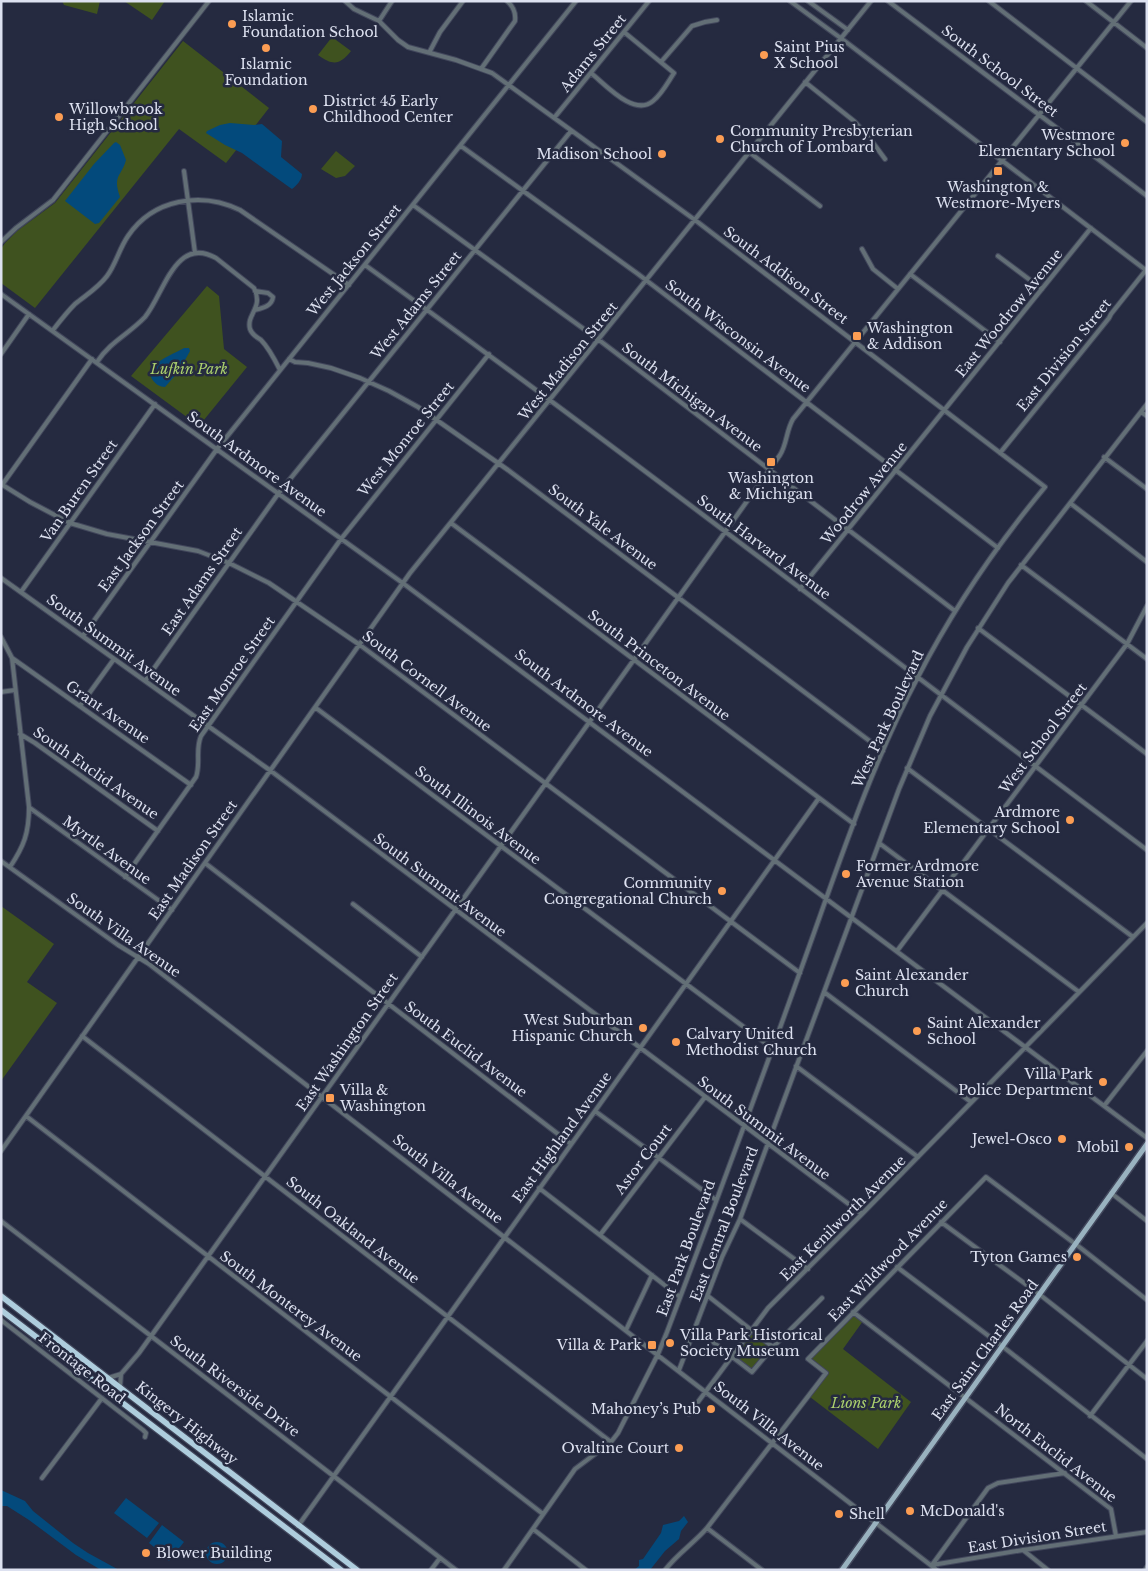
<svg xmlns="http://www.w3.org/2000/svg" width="1148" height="1571" font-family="'Libre Baskerville',serif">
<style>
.green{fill:#3f521f}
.water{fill:#034a7c}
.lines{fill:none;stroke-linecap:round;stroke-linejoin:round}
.minor-casing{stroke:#42475c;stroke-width:6}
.major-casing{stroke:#42475c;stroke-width:8}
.highway-casing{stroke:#42475c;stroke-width:8}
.minor{stroke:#636f76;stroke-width:4}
.major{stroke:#99b2bf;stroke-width:5}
.highway{stroke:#aecddd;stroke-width:5.5}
.poi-dot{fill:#fc9d53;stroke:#252a40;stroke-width:2}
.labels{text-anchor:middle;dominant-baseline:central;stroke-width:5;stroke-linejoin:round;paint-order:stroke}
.poi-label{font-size:14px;fill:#dde1f0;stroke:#252a40;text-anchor:start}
.street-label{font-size:14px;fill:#dde1f0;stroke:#252a40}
.park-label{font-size:14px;font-style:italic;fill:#abd06d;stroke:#252a40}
</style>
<rect width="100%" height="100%" fill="#252a40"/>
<path class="green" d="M 62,1 L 100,1 L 97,14 L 64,5 Z
M 124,1 L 165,1 L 152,20 Z
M 332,37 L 351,51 C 340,65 333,66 318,55 Z
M 183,41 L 269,108 L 226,163 L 179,129 L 35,308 L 1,283 L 1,249 L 5,243 L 17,231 L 55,203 Z
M 336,151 L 355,166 L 345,176 L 336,178 L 321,169 Z
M 207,286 L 219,296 L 224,349 L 247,367 L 199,426 L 131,376 Z
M 1,906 L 54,944 L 27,982 L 57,1003 L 1,1081 Z
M 854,1314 L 863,1321 L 843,1349 L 911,1402 L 878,1449 L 810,1397 L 829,1373 L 811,1358 Z
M 752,1331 L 772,1346 L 752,1370 L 733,1356 Z"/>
<path class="water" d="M 230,123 L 254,125 L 262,124 L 282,141 L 281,157 L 302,174 C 302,180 296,186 292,189 L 289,187 L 242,153 L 225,145 L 206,133 L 207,131 L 220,125 Z
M 116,142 L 120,145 L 126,160 C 122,176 112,175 120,197 L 99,223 L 95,224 L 65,201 L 94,164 L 114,143 Z
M 184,348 L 189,348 L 190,351 L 179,371 L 165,387 C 160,387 155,384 152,379 C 143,364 175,354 184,348 Z
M 1,1490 L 25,1501 L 33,1511 L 73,1543 L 88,1553 L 119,1570 L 101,1570 L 76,1555 L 29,1520 L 7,1506 L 1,1506 Z
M 126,1498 L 159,1523 L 147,1538 L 114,1513 Z
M 684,1516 L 688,1522 L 681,1531 L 679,1539 L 665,1551 L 650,1570 L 634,1570 L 639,1566 L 639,1560 L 643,1559 L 661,1533 L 663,1525 L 679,1521 Z
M 162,1525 L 184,1542 L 169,1561 L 162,1556 L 163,1554 L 149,1543 Z
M206 1553a11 11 0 1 1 22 0a11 11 0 1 1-22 0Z"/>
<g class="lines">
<defs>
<path id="minor" d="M 345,1 L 354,9 L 379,21 L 398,40 L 408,47 L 456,60 L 492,73 L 695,220 L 1045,487 C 996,546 953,609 918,677 C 868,771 836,873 800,972 C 757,1093 712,1213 667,1332 L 658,1354 L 618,1433 L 611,1442 L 575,1469 L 504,1570
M 790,1 L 846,42 L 1147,271
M 808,1 L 848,30
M 888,1 L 1147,196
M 989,1 L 1147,122
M 1086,1 L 1147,48
M 379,21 L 392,1
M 430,51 L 440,32 L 463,1
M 661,62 L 692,26 L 705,22 L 717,20
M 481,69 L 515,21 C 516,13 514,7 507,1
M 591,73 C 606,85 634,117 653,101 C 662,94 668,82 674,73 L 624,32
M 805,82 L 854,121 L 868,136 L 885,159
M 554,118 L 649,1
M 461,146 L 638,274 L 998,548
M 749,152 L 820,206
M 184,171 L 195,253
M 413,205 L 599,340 L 955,611
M 1,242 L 16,228 L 53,200 L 209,1
M 862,249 L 873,269 L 898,289
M 998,256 L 1042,289
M 365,265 C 629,455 886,655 1147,850
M 910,274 L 1000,342
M 255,291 L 268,293 L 273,297 C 272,306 263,308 255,310
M 1,294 L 404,584 L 1147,1138
M 53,330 C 60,321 67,312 75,304 C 86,295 98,288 107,276 C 116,264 119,249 128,236 C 153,199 201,191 240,210 L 349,285
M 1,354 L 29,314
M 289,359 L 295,362 L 308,363 L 331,368 L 360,378 L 389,391 L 418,407 L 508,470 L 883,751
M 97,362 C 111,341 129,334 145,317 C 164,294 175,235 216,258 L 254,288 C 264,308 246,314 250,329 C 252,335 257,337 261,340 C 269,348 275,360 280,370
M 1141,412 L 1147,416
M 1000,453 L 1109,318 L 1111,314 L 1146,270
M 1104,457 L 1147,489
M 1,484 L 30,502 L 70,523 L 107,534 L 198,551 L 229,563 L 269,583 L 360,645 L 800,973
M 2,485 L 92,359
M 1070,503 L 1147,562
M 451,523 L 854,824
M 1021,565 L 1147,659
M 1,578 L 271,771 L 862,1214
M 800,589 L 1091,228
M 21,592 L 155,404
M 978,628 L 1147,754
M 83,636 L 217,449 L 576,1
M 1,637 L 12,658 L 29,807 C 29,833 24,846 10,867
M 12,658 L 191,785
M 145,681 L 278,494 L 571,131
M 1,692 L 15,690
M 80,706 L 114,659
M 316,708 L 772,1048
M 20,734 L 35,743 L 158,831
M 907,768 L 1133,937
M 30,808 L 172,910
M 879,843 L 1079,992
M 1,861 L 118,945 L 149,964 L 937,1570
M 205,863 L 571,1144
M 125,877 L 196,777 C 201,763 195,750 201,736 L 341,539 L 489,354
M 353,904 L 422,957
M 897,951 L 1127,644 L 1147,606
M 824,992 L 971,1102
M 82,1036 L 611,1442
M 796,1066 L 918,1157
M 1104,1106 L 1147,1051
M 595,1111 L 716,1200
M 26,1116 L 543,1514
M 1,1151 L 410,573 L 871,1
M 539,1188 L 680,1297
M 1111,1193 L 1147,1221
M 740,1219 L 808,1269
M 1,1221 L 456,1570
M 941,1222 L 1039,1294 L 1147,1379
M 600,1235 L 705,1097
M 897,1267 L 1002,1346 L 1147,1459
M 708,1296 L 773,1347
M 853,1312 L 1111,1509 L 1116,1536
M 1,1320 L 143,1430 L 146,1433 L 145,1437
M 696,1329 L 752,1372 L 773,1347 L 822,1298
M 626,1330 L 652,1275
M 679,1370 L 722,1257 L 740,1219 L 899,789 L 930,716 L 967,647 L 1008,583 L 1147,404
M 108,1378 L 121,1374 L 139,1353 L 780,455 C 787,444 786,431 793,419 L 1131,1
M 120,1387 L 121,1374
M 689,1414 L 768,1308 L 862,1214 L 1147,923
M 1090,1416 L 1147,1341
M 42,1478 L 102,1398
M 298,1526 L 819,798
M 707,1528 L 762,1570
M 533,1529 L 586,1570
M 1023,1550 L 1048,1570
M 932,1565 L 1023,1550 L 1147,1532
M 932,1565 L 988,1488 L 998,1483 L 1065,1473
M 431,1570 L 440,1558
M 665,1570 C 677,1554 694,1543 707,1528 L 826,1373 L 808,1359 L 986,1177 L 1082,1249 L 1147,1300
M 1145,1570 L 1147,1567"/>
<path id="major" d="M 842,1570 L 1147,1144"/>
<path id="highway" d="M 1,1296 L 357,1570
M 1,1310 L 341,1570"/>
</defs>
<use href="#minor" class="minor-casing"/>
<use href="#major" class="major-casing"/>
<use href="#highway" class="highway-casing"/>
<use href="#minor" class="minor"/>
<use href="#major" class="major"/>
<use href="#highway" class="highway"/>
</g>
<g class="poi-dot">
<circle cx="232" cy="24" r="5"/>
<circle cx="266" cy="48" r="5"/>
<circle cx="764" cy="55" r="5"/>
<circle cx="313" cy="109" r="5"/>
<circle cx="59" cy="117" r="5"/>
<circle cx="720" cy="139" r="5"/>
<circle cx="1125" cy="143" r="5"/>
<circle cx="662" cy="154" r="5"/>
<rect x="993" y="166" width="10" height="10" rx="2.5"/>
<rect x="852" y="331" width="10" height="10" rx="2.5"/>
<rect x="766" y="457" width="10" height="10" rx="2.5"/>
<circle cx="1070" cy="820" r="5"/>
<circle cx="846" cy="874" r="5"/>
<circle cx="722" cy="891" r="5"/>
<circle cx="845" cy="983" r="5"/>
<circle cx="643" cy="1028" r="5"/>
<circle cx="917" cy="1031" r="5"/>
<circle cx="676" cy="1042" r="5"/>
<circle cx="1103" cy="1082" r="5"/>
<rect x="325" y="1093" width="10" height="10" rx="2.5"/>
<circle cx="1062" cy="1139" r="5"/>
<circle cx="1129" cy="1147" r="5"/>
<circle cx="1077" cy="1257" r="5"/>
<circle cx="670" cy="1343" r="5"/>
<rect x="647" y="1340" width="10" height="10" rx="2.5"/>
<circle cx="711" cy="1409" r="5"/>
<circle cx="679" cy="1448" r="5"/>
<circle cx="910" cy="1511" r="5"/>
<circle cx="839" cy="1514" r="5"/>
<circle cx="146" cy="1553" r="5"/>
</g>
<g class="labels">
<g class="poi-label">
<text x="242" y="16">Islamic<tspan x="242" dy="16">Foundation School</tspan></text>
<text x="774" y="47">Saint Pius<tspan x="774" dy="16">X School</tspan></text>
<text x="266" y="64" text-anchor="middle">Islamic<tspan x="266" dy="16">Foundation</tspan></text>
<text x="323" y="101">District 45 Early<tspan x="323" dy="16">Childhood Center</tspan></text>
<text x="69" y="109">Willowbrook<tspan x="69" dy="16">High School</tspan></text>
<text x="730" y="131">Community Presbyterian<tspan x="730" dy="16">Church of Lombard</tspan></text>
<text x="1115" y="135" text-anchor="end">Westmore<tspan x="1115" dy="16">Elementary School</tspan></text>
<text x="652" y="154" text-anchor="end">Madison School</text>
<text x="998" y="187" text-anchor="middle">Washington &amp;<tspan x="998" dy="16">Westmore-Myers</tspan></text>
<text x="867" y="328">Washington<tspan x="867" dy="16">&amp; Addison</tspan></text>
<text x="771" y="478" text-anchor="middle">Washington<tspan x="771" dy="16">&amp; Michigan</tspan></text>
<text x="1060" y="812" text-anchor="end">Ardmore<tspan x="1060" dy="16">Elementary School</tspan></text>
<text x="856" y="866">Former Ardmore<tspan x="856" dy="16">Avenue Station</tspan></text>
<text x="712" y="883" text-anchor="end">Community<tspan x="712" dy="16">Congregational Church</tspan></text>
<text x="855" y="975">Saint Alexander<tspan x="855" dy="16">Church</tspan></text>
<text x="633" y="1020" text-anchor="end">West Suburban<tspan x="633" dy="16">Hispanic Church</tspan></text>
<text x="927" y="1023">Saint Alexander<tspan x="927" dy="16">School</tspan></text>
<text x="686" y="1034">Calvary United<tspan x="686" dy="16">Methodist Church</tspan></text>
<text x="1093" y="1074" text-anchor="end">Villa Park<tspan x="1093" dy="16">Police Department</tspan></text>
<text x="340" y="1090">Villa &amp;<tspan x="340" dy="16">Washington</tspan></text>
<text x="1052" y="1139" text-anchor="end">Jewel-Osco</text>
<text x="1119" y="1147" text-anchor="end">Mobil</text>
<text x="1067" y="1257" text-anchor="end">Tyton Games</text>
<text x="680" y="1335">Villa Park Historical<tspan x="680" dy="16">Society Museum</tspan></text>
<text x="642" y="1345" text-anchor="end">Villa &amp; Park</text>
<text x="701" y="1409" text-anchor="end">Mahoney’s Pub</text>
<text x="669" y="1448" text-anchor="end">Ovaltine Court</text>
<text x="920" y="1511">McDonald's</text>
<text x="849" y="1514">Shell</text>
<text x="156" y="1553">Blower Building</text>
</g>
<g class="street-label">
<text transform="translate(593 53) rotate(-51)">Adams Street</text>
<text transform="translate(1000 71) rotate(37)">South School Street</text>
<text transform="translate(354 260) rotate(-51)">West Jackson Street</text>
<text transform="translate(786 275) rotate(37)">South Addison Street</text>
<text transform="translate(416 305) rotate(-51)">West Adams Street</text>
<text transform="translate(1009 313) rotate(-51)">East Woodrow Avenue</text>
<text transform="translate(738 336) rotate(37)">South Wisconsin Avenue</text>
<text transform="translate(1064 355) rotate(-51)">East Division Street</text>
<text transform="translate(568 361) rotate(-51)">West Madison Street</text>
<text transform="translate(692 397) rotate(37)">South Michigan Avenue</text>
<text transform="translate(406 439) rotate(-51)">West Monroe Street</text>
<text transform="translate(257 464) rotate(36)">South Ardmore Avenue</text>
<text transform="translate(79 491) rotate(-55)">Van Buren Street</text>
<text transform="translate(864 493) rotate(-51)">Woodrow Avenue</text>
<text transform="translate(603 527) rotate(37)">South Yale Avenue</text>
<text transform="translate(141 536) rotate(-54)">East Jackson Street</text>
<text transform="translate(764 547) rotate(37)">South Harvard Avenue</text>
<text transform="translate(202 581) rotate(-55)">East Adams Street</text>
<text transform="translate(114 645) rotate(36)">South Summit Avenue</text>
<text transform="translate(659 665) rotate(37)">South Princeton Avenue</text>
<text transform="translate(232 674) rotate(-55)">East Monroe Street</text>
<text transform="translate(427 681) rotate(37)">South Cornell Avenue</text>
<text transform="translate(584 703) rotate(37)">South Ardmore Avenue</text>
<text transform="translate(108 712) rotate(35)">Grant Avenue</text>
<text transform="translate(888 719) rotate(-65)">West Park Boulevard</text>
<text transform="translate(1043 738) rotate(-53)">West School Street</text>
<text transform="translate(96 773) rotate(35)">South Euclid Avenue</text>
<text transform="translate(478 815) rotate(37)">South Illinois Avenue</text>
<text transform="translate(107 850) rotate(36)">Myrtle Avenue</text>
<text transform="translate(193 860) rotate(-55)">East Madison Street</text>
<text transform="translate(440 885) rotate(37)">South Summit Avenue</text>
<text transform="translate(124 935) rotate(35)">South Villa Avenue</text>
<text transform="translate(347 1042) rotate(-55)">East Washington Street</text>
<text transform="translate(466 1049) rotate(37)">South Euclid Avenue</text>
<text transform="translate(764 1128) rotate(37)">South Summit Avenue</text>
<text transform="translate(562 1137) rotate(-54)">East Highland Avenue</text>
<text transform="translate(643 1159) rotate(-53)">Astor Court</text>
<text transform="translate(448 1179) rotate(38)">South Villa Avenue</text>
<text transform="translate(843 1218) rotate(-45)">East Kenilworth Avenue</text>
<text transform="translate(724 1224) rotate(-69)">East Central Boulevard</text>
<text transform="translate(353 1230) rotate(38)">South Oakland Avenue</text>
<text transform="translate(686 1248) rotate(-70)">East Park Boulevard</text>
<text transform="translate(888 1260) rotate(-46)">East Wildwood Avenue</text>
<text transform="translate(291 1306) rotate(37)">South Monterey Avenue</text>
<text transform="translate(985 1350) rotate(-54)">East Saint Charles Road</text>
<text transform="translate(82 1368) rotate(38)">Frontage Road</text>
<text transform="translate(235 1386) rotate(37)">South Riverside Drive</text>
<text transform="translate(187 1423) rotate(38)">Kingery Highway</text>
<text transform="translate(769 1426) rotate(38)">South Villa Avenue</text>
<text transform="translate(1056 1453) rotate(38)">North Euclid Avenue</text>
<text transform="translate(1037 1537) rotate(-9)">East Division Street</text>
</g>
<g class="park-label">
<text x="189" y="369">Lufkin Park</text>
<text x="866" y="1403">Lions Park</text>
</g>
</g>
<rect width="1148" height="1571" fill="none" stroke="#dde1f0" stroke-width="5"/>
</svg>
